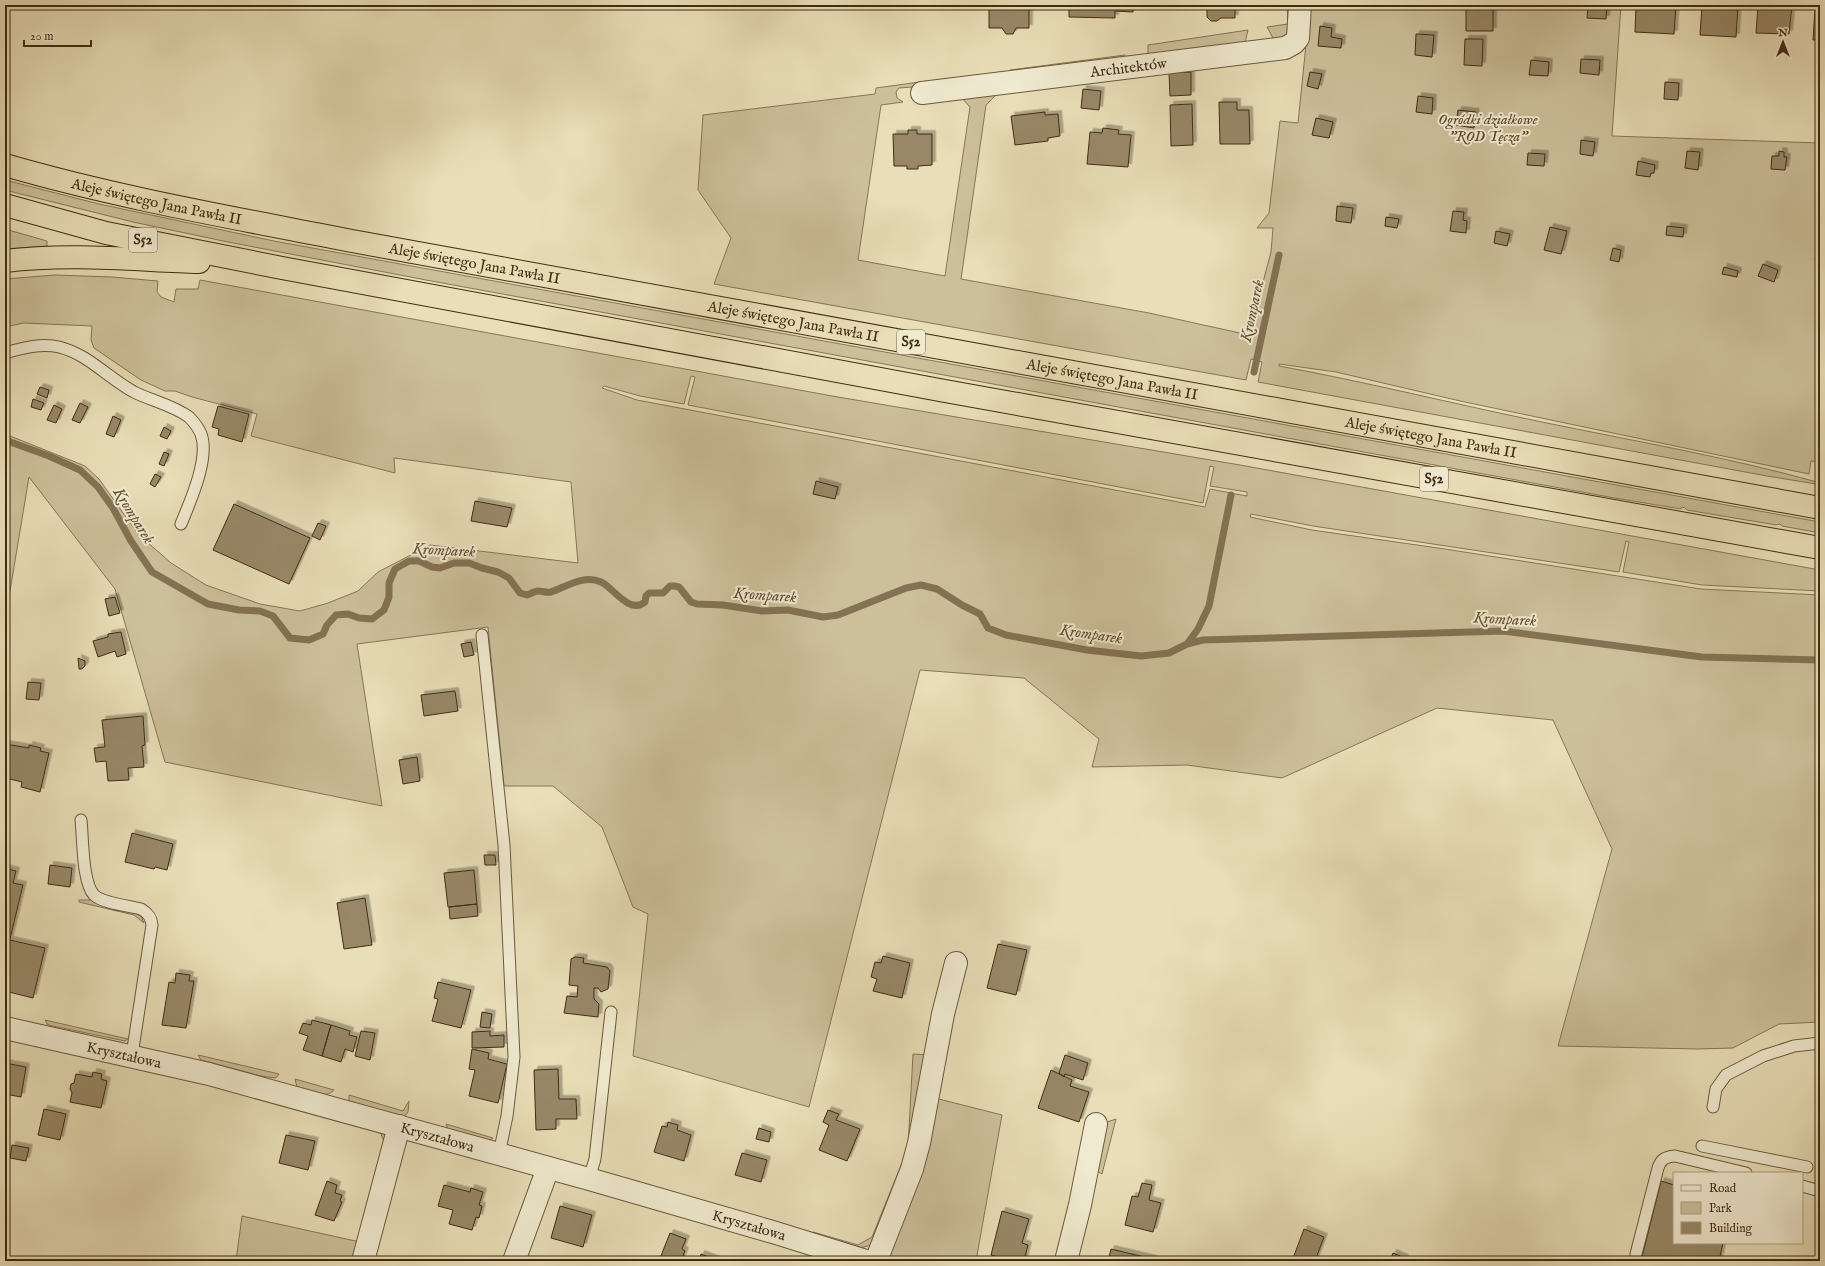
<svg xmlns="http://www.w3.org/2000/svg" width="1825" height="1266" font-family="'IM FELL English',serif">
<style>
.green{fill:#ccc09b;stroke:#867656;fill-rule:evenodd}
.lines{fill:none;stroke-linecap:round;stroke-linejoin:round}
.stream{stroke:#837253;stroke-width:7}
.building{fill:#988868;stroke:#412b12;filter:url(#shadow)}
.lane-casing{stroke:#6b583b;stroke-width:13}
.street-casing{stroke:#6b583b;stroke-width:24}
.highway-casing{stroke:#412b12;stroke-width:24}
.lane{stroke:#f0ead0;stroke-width:11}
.street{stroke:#f0ead0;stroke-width:22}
.highway{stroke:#e8deb7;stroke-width:22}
.labels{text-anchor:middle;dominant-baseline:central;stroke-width:4;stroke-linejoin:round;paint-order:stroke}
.shield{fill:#f0ead0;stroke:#76644b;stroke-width:1}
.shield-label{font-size:14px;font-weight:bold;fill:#412b12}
.street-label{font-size:15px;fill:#412b12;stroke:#f0ead0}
.park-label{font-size:15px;font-style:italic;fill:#5d492d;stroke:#f0ead0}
.water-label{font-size:16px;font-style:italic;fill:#624e33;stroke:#f0ead0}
</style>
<defs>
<filter id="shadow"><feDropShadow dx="3.5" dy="-3.5" stdDeviation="0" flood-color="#0004"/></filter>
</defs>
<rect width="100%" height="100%" fill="#e8deb7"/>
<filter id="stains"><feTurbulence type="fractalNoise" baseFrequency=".005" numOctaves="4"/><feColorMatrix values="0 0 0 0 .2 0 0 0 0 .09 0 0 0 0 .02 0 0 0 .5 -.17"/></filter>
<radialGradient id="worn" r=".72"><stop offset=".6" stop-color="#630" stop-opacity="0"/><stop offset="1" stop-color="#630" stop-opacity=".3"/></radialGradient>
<path class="green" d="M 1287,5 L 1294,5 L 1290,35 L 1279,40 L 1273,38 L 1267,27 L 1288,24 Z
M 1310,5 L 1621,5 L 1612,136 L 1820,143 L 1820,462 L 1811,461 L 1809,474 L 1460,401 L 1336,372 L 1279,364 L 1279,366 C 1367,382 1454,404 1542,422 C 1634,441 1727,457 1817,482 L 1816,484 L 1767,476 L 1258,382 L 1262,362 L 1251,359 L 1246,380 L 714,284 L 731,238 L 698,190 L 703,115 L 875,94 L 876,88 L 927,81 L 925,86 L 899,88 L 896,92 L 897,98 L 903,102 L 881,105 L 858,260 L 945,276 L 970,107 L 959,95 L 1002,89 L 986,105 L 961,279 L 1149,313 L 1249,335 L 1271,252 L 1273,228 L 1257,228 L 1269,213 L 1280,121 L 1298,123 Z
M 1248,30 L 1245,43 L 1148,55 L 1148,45 Z
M 1125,55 L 1124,61 L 1015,75 L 1010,70 Z
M 5,180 L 99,204 L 274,241 L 1820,522 L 1820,533 L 1782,526 L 1780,524 L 1776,525 L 1687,510 L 1685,508 L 1682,507 L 1681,509 L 1609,497 L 426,280 L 228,242 L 133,222 L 5,190 Z
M 5,229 L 47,241 L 47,246 L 5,249 Z
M 55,275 L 112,277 L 158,281 L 157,292 L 161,297 L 174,302 L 176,289 L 198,289 L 200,280 L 832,396 L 1240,465 L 1820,570 L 1820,591 L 1702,585 L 1623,572 L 1629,542 L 1626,541 L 1619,572 L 1313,526 L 1251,514 L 1250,517 L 1312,530 L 1445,549 L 1701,589 L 1820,595 L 1820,1022 L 1779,1024 L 1733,1048 L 1698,1049 L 1558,1046 L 1612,849 L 1553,720 L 1437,708 L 1282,778 L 1187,765 L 1092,767 L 1099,739 L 1024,678 L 920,670 L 809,1107 L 633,1056 L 648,914 L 633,907 L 602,827 L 553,786 L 504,786 L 488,627 L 357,644 L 382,806 L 165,762 L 115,589 L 29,477 L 5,621 L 5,434 L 85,466 L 99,479 L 138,534 L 171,563 L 206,585 L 260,604 L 300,611 L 328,603 L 358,591 L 378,572 L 430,545 L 578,563 L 571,482 L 394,458 L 395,473 L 251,436 L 257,414 L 192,397 L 175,391 L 165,391 L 141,380 L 94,348 L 91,340 L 92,326 L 24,323 L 5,327 L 5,279 ZM 691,376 L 695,377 L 688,405 L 1203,503 L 1210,466 L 1214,467 L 1210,486 L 1247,492 L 1247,496 L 1210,489 L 1205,507 L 637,400 L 602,388 L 604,386 L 640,396 L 684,404 Z
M 79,900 L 91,900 L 135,913 L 141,916 L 144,923 L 134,915 L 79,902 Z
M 45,1020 L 128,1039 L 125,1041 L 48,1025 Z
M 913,1054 L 930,1055 L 915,1141 L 872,1245 L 859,1248 L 815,1236 L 813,1232 L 858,1245 L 872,1237 L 908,1148 Z
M 198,1055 L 279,1074 L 276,1078 L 261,1076 L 201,1060 Z
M 295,1079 L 334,1090 C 325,1100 308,1090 297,1087 Z
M 349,1095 L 403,1111 L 409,1101 L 408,1112 L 404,1117 L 349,1102 Z
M 935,1098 L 1002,1115 L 976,1261 L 896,1261 L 887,1258 Z
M 328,1115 L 382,1131 L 386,1136 L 389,1152 L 359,1261 L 236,1261 L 242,1216 L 360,1242 L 386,1146 L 380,1132 L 323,1116 Z
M 1116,1119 L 1102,1174 L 1095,1170 L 1104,1127 L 1107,1122 Z
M 446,1124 L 493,1138 L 489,1141 L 449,1132 Z"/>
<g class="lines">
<path class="stream" d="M 1254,372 L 1279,255
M 5,440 L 49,456 L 80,470 L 98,487 L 113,508 L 131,541 L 152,572 L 208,604 L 239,610 L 260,611 L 273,616 L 290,638 L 309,640 L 323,634 L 327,625 L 336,615 L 348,614 L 359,618 L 372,619 L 384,610 L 389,597 L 389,583 L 395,569 L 409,561 L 419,561 L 432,567 L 440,568 L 454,563 L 469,563 L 482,568 L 498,572 L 509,578 L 520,593 L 527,595 C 530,594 535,591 538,591 C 543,591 547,593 551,592 C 566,587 584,574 601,582 C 613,587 629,615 645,602 L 646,596 L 649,593 L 663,593 L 670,586 L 674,586 L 679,587 L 691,602 L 697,604 L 723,605 L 762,611 L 788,610 L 823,617 L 838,615 L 906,588 L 921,585 L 937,589 L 962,605 L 980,614 L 988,628 L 1006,635 L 1087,650 L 1141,656 L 1169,653 L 1187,644 L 1203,640 L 1503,631 L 1702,657 L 1820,660
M 1187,644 L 1198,629 L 1209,606 L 1231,495"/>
</g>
<path class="building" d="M 989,5 L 1029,5 L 1029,28 L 1016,28 L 1013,34 L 1006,34 L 1002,28 L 989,28 Z
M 1069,5 L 1134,5 L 1133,12 L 1115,11 L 1115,18 L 1069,17 Z
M 1195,5 L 1235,5 L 1235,18 L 1221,18 L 1217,21 L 1211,21 L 1207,17 L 1207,9 L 1195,8 Z
M 1588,5 L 1607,5 L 1606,19 L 1587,18 Z
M 1636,5 L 1676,5 L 1674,34 L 1635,32 Z
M 1702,5 L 1738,5 L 1736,37 L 1700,35 Z
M 1758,5 L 1792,5 L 1789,34 L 1756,33 Z
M 1466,7 L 1493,8 L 1493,31 L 1466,31 Z
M 1815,8 L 1820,9 L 1820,40 L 1813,40 Z
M 1320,26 L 1332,28 L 1331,37 L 1342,39 L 1341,48 L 1318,46 Z
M 1416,34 L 1434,35 L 1432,57 L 1415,55 Z
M 1465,39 L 1483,39 L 1482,66 L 1464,65 Z
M 1581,59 L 1600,60 L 1599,75 L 1580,73 Z
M 1531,60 L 1549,62 L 1548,76 L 1529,75 Z
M 1191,72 L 1191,95 L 1170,96 L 1169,73 Z
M 1310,72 L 1322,74 L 1318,89 L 1307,86 Z
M 1665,82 L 1679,83 L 1678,100 L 1664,99 Z
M 1083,89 L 1101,91 L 1099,110 L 1081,108 Z
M 1418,96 L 1433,98 L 1432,114 L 1416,112 Z
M 1219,102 L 1237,102 L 1237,110 L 1249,110 L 1250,144 L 1220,144 Z
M 1192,104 L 1193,145 L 1171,146 L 1170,105 Z
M 1458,110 L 1476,112 L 1474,128 L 1456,125 Z
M 1045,112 L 1045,115 L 1058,114 L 1060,136 L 1048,138 L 1048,141 L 1015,145 L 1011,116 Z
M 1316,118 L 1333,122 L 1329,138 L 1312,135 Z
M 1103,128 L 1119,130 L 1118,134 L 1131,135 L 1128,167 L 1087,164 L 1090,132 L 1102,133 Z
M 908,130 L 917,130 L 917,134 L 932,134 L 932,165 L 918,166 L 918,169 L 907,169 L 907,166 L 894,166 L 893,134 L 908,134 Z
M 1581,140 L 1595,142 L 1593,156 L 1580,154 Z
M 1687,151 L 1700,152 L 1698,170 L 1685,168 Z
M 1779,151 L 1784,152 L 1784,157 L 1787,157 L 1785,170 L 1771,169 L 1772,156 L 1779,156 Z
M 1528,153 L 1545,154 L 1544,166 L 1527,165 Z
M 1638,161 L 1655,165 L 1654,173 L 1651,173 L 1650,177 L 1636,175 Z
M 1337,206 L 1353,208 L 1351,223 L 1336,221 Z
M 1453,211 L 1464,212 L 1463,220 L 1467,221 L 1466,233 L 1450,231 Z
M 1386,217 L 1399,219 L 1397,228 L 1385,226 Z
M 1667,226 L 1684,228 L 1683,237 L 1666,235 Z
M 1550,227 L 1567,231 L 1561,254 L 1544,250 Z
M 1496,231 L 1510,234 L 1507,246 L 1494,243 Z
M 1613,248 L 1621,250 L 1619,262 L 1610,260 Z
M 1817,251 L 1820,252 L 1820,266 L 1819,266 L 1819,260 L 1815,260 Z
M 1763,264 L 1778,270 L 1774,282 L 1758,276 Z
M 1724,267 L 1738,271 L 1737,277 L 1722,274 Z
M 40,387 L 49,390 L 47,398 L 37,394 Z
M 33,399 L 44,403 L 41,410 L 31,407 Z
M 80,403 L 88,407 L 80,423 L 72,420 Z
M 54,405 L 62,409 L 56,423 L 47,420 Z
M 218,406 L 249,414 L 242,442 L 218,435 L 219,429 L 212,427 Z
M 113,416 L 121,420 L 114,437 L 106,434 Z
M 164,427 L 171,431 L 167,439 L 160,436 Z
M 164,452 L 169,454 L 164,466 L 159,464 Z
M 155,474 L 161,477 L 155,487 L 150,484 Z
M 816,481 L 838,487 L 835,499 L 813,494 Z
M 475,501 L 512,508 L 507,527 L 471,521 Z
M 234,504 L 310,538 L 289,584 L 213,550 Z
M 318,523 L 326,526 L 320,540 L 312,536 Z
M 115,597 L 120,613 L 109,616 L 105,599 Z
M 121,632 L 126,654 L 117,657 L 115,651 L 98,657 L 93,641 L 108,637 L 108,634 Z
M 471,642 L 474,655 L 464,657 L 461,644 Z
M 78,658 L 85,661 L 85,666 L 82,669 L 79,669 Z
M 28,682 L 41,683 L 39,700 L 26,699 Z
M 455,691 L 458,711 L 424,716 L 421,695 Z
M 143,716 L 145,745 L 142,746 L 144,767 L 128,768 L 129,780 L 108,781 L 106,761 L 96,762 L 94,748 L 105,747 L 102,720 Z
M 5,744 L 29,748 L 29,745 L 41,748 L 40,751 L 49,753 L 40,792 L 21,787 L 22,782 L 6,778 Z
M 417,757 L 420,781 L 403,784 L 399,760 Z
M 132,833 L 173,844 L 167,870 L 155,867 L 154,869 L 125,862 Z
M 484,855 L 495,855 L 496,865 L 485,865 Z
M 50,865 L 72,868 L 70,887 L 48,884 Z
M 5,868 L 16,871 L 13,883 L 23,885 L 7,951 L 5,950 Z
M 474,870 L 477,904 L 448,907 L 444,873 Z
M 365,898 L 372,945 L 344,949 L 337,903 Z
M 477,904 L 478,916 L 450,919 L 449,907 Z
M 10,940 L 45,948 L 33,998 L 5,991 L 5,975 L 9,960 L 5,958 Z
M 998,944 L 1027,950 L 1016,995 L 987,988 Z
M 883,956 L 910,963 L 902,998 L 873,991 L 877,979 L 871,977 L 875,962 L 881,963 Z
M 575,957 L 584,958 L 583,963 L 607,967 L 610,971 L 608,989 L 601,992 L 598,988 L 594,988 L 594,999 L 599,1004 L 598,1017 L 564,1013 L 567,996 L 577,997 L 578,986 L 569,985 L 571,959 Z
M 176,973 L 190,975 L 189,981 L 194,981 L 186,1028 L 162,1025 L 169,982 L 175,983 Z
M 438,982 L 471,990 L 461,1028 L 432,1021 L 438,999 L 434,998 Z
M 482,1012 L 492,1014 L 490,1028 L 480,1027 Z
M 312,1020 L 331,1025 L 322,1056 L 303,1050 L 308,1036 L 299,1033 L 303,1023 L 311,1025 Z
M 331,1025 L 350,1031 L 349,1035 L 357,1037 L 353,1052 L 345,1049 L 341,1062 L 322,1056 Z
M 361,1031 L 375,1033 L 370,1060 L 355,1056 Z
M 490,1031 L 490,1036 L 504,1035 L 504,1047 L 472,1048 L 472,1032 Z
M 472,1049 L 489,1053 L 488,1059 L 507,1064 L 498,1103 L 469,1096 L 475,1070 L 469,1069 Z
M 1065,1055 L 1088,1063 L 1083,1080 L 1065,1074 L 1064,1077 L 1059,1073 Z
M 5,1063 L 26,1067 L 21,1097 L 5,1094 Z
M 558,1069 L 559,1099 L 576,1099 L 577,1119 L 556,1119 L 556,1129 L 536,1130 L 534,1070 Z
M 1051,1070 L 1072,1080 L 1070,1086 L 1089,1092 L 1079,1122 L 1038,1108 Z
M 93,1072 L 102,1074 L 101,1079 L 107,1081 L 101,1108 L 70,1102 L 72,1093 L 70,1089 L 71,1084 L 74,1083 L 76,1074 L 92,1077 Z
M 44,1109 L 66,1114 L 60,1140 L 38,1135 Z
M 828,1110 L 839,1114 L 836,1120 L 860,1129 L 847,1161 L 819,1150 L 829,1125 L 823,1122 Z
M 668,1122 L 678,1125 L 677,1130 L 691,1135 L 684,1161 L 654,1152 L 662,1126 L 667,1127 Z
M 759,1128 L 771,1132 L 769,1142 L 756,1139 Z
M 286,1135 L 315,1141 L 308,1170 L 279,1163 Z
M 12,1145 L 29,1148 L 26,1161 L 10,1158 Z
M 742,1153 L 767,1160 L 761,1182 L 735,1175 Z
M 327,1181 L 337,1185 L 335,1193 L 342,1195 L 340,1201 L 342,1202 L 334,1221 L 315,1215 Z
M 1661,1181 L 1674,1185 L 1674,1243 L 1723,1243 L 1719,1261 L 1641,1261 Z
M 1142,1183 L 1152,1185 L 1149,1200 L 1161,1203 L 1153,1232 L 1125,1225 L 1132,1196 L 1138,1197 Z
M 444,1185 L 470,1192 L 471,1188 L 483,1192 L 479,1205 L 482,1206 L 479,1218 L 476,1217 L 472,1230 L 449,1224 L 453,1210 L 438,1206 Z
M 560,1206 L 592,1215 L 583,1247 L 551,1238 Z
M 1002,1211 L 1029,1219 L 1022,1243 L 1028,1245 L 1024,1261 L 1013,1261 L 991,1255 Z
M 1304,1229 L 1324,1237 L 1315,1261 L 1292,1261 Z
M 670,1233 L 686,1239 L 682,1249 L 685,1251 L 681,1261 L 659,1261 Z
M 1111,1249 L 1153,1259 L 1153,1261 L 1108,1261 Z
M 1393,1253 L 1405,1258 L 1404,1261 L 1390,1261 Z
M 701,1254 L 717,1260 L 717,1261 L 699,1261 Z"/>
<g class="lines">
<defs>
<path id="lane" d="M 5,353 C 22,348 41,343 59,347 C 88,354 108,378 134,392 C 152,401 173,405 189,417 C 194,422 198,427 201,434 C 210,458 190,502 181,524
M 482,635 L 504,845 L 514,1057 L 507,1116 L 499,1154
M 81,820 C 83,837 82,882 94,895 C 102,903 129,906 141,909 C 148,913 151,917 152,925 L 132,1055
M 1713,1107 L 1716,1089 L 1726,1075 L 1763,1056 L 1794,1046 L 1820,1043
M 1702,1146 L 1807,1167
M 589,1179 L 595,1159 L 611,1012
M 1802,1186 L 1820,1191
M 1636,1254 L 1658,1168 C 1661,1159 1665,1157 1675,1156 L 1746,1173"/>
<g id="street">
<path id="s1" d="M 922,93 L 1285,48 L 1294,43 L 1298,38 L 1300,5"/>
<path id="s2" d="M 5,1028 L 209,1074 L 589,1179 L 776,1233 L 866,1261"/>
<path d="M 363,1261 L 399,1126"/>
<path d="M 514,1261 L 548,1168"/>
<path d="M 876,1261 L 912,1169 L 919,1143 L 943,1014 L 956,963"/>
<path d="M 1066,1261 L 1080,1205 L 1096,1124"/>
</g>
<g id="highway">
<path id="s3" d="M 5,165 C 119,198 235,218 352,241 L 1820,508"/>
<path d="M 5,205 L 106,233 L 282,268 L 945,391 L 1820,548"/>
<path d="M 5,261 C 70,253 135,260 199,262"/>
</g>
</defs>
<use href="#lane" class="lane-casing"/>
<use href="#street" class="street-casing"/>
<use href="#highway" class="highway-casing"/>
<use href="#lane" class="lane"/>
<use href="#street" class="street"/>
<use href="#highway" class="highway"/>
</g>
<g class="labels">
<g class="shield">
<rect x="129" y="228" width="28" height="24" rx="3"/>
<rect x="897" y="330" width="28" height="24" rx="3"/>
<rect x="1420" y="467" width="28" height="24" rx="3"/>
</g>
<g class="shield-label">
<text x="143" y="240">S52</text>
<text x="911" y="342">S52</text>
<text x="1434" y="479">S52</text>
</g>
<g class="street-label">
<text stroke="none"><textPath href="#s1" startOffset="208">Architektów</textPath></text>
<text stroke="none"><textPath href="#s3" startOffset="156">Aleje świętego Jana Pawła II</textPath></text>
<text stroke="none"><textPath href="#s3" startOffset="480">Aleje świętego Jana Pawła II</textPath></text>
<text stroke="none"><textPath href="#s3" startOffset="804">Aleje świętego Jana Pawła II</textPath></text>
<text stroke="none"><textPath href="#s3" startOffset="1128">Aleje świętego Jana Pawła II</textPath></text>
<text stroke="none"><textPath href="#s3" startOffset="1452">Aleje świętego Jana Pawła II</textPath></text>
<text stroke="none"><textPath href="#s2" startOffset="122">Kryształowa</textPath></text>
<text stroke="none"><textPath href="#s2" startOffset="446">Kryształowa</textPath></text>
<text stroke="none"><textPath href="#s2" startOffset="770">Kryształowa</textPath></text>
</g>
<g class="park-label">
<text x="1488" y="119">Ogródki działkowe<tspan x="1488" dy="17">"ROD Tęcza"</tspan></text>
</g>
<g class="water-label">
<text transform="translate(1253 311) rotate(-78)">Kromparek</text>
<text transform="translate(133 516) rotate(58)">Kromparek</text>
<text transform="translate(444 551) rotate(3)">Kromparek</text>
<text transform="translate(765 596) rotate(4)">Kromparek</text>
<text transform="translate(1505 620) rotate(3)">Kromparek</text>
<text transform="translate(1091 635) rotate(8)">Kromparek</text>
</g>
</g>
<rect width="1825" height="1266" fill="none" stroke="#e8deb7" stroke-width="20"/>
<rect x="6" y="6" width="1813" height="1254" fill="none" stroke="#412b12" stroke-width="2"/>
<rect x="10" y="10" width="1805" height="1246" fill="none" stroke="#412b12"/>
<rect x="1673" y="1172" width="130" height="72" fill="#f0ead0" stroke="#aa9e84"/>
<rect x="1681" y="1185" width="20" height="6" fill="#f0ead0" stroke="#aa9e84"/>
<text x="1709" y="1192" font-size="12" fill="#412b12">Road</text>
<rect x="1681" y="1202" width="20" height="12" fill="#ccc09b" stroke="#aa9e84"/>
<text x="1709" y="1212" font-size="12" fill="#412b12">Park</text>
<rect x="1681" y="1222" width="20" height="12" fill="#988868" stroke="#aa9e84"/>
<text x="1709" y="1232" font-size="12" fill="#412b12">Building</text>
<g transform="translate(1783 42)" stroke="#f0ead0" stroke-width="3" paint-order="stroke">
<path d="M0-3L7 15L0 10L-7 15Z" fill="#412b12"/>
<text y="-6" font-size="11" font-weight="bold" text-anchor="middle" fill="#412b12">N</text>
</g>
<path d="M24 40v6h67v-6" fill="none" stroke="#412b12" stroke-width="2"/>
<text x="30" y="40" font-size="12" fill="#412b12" stroke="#f0ead0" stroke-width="3" paint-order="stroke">20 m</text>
<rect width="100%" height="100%" filter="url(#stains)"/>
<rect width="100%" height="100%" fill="url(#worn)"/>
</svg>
